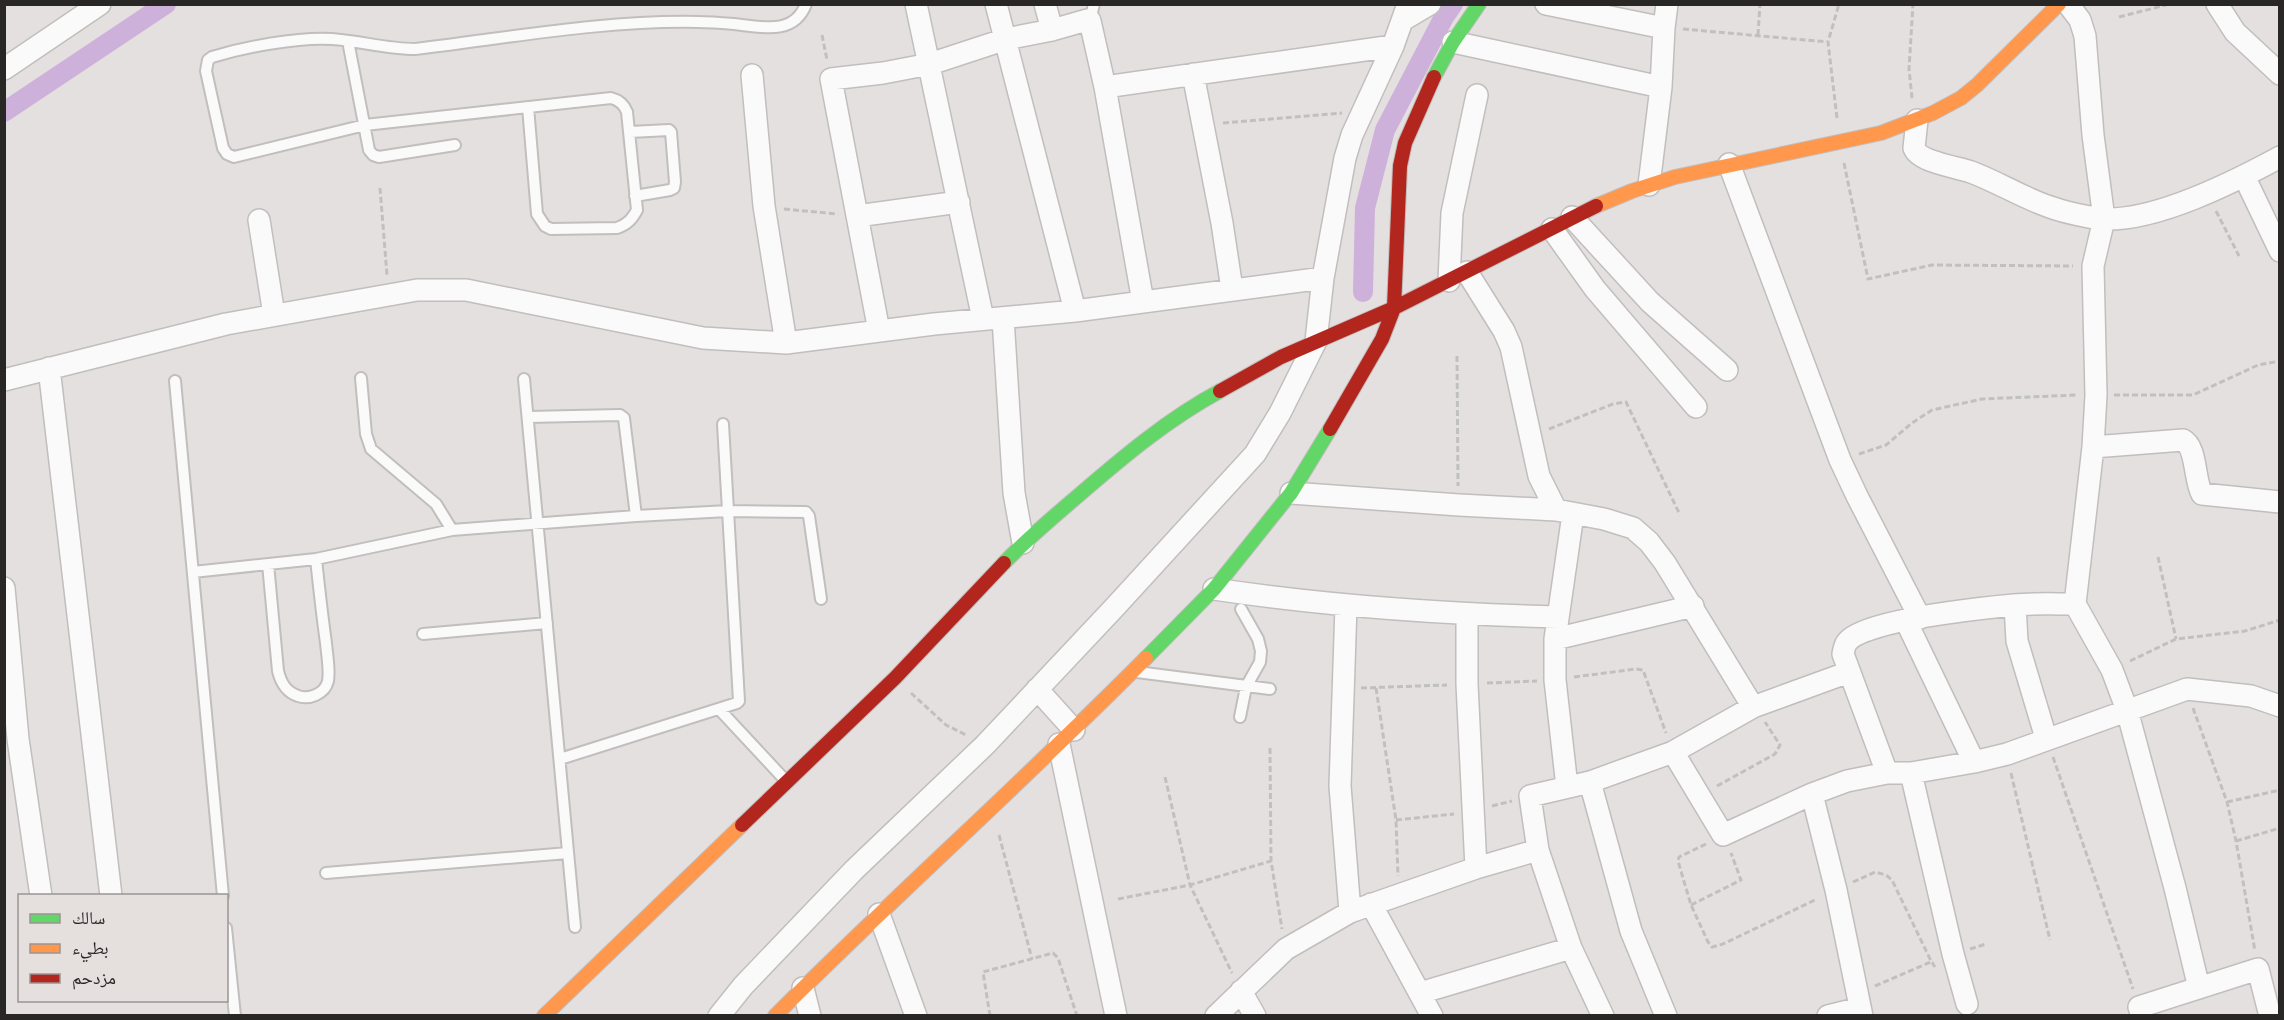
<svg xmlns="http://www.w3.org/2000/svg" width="2284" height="1020" font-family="'Noto Sans','Noto Naskh Arabic',sans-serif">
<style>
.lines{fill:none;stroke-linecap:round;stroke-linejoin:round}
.canal{stroke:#ceb1da;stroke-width:20}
.lane-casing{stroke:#c1bebd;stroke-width:14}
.street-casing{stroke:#c1bebd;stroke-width:24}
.fast-casing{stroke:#c1bebd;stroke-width:16}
.slow-casing{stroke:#c1bebd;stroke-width:16}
.jam-casing{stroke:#c1bebd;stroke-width:16}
.path{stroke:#c1c0c0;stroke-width:3;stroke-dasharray:6 3;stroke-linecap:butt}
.lane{stroke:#fbfafa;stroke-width:10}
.street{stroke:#fbfafa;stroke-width:21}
.fast{stroke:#63d668;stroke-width:14}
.slow{stroke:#ff974d;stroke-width:14}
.jam{stroke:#b3261e;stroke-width:14}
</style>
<rect width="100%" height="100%" fill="#e4e0df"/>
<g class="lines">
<path class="canal" d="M 4,112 L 166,4
M 1363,292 L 1365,208 L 1385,130 L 1444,17 L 1453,4"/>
<defs>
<path id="lane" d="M 1090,21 L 1094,4
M 348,41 L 369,150 L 373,155 L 379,157 L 455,145
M 528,107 L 537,214 L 545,226 L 551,229 L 617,228 C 628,224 632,219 637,210 L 627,112 C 624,104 619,100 611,98 L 365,125 L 234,157 L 227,154 L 223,148 L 206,71 L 208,60 L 212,57 C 245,47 297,37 332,39 C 360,41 387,49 415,49 C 509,38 603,20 698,22 C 710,22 722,23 734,24 C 761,27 794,36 806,4
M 630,132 L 669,130 L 671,132 L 675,182 L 674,188 L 670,190 L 635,196
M 361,378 L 366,434 L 371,449 L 436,504 L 452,530
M 524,379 L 575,927
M 175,381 L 223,896
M 528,417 L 620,415 L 624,418 L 636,516
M 268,564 L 278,671 C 281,683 286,692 298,696 C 309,700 325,694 328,681 C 330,670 327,655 326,643 C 322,615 319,587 316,559
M 193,572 L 316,559 L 452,530 L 636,516 L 728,511 L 806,512 L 809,516 L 821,599
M 423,634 L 547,623
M 1137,672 L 1270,689
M 719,709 L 786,781
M 1240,717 L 1246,687 L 1260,662 L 1261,651 L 1258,639 L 1241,609
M 560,759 L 737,703 L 739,701 L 723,424
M 326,873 L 568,853
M 226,928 L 235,1016"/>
<path id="street" d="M 916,4 L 983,319
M 996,4 L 1075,311
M 1045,4 L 1052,30
M 1546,4 L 1664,28
M 2068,4 L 2080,20 L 2085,36 L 2093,135 L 2104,219 L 2093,266 L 2096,395 L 2093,447 L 2075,604 L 2112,670 L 2127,710 L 2175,888 L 2199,988
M 2217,4 L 2235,32 L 2280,74
M 1403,20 L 1430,4
M 1453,42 L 1661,87
M 4,69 L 100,4
M 1193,74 L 1222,223 L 1232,289
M 752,75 L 764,206 L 786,343 L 934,324 L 1075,311 L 1323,278
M 1105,87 L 1393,46
M 1917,120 L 1914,148 C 1919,162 1957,167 1971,172 C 1998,182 2023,198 2050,207 C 2064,212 2090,218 2104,219 C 2157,221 2234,182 2280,157
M 1729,164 L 1840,460 L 1857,496 L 1920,618
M 2244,176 L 2280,251
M 1649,185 L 1661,87 L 1664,28 L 1667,4
M 857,216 L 959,202
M 1572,217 L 1650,302 L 1727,370
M 259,220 L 274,315
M 1552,229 L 1595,289 L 1696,407
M 1467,272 L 1504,331 L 1511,347 L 1539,476 L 1556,510
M 1449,281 L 1452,213 L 1477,95
M 1003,318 L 1014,493 L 1023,543
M 879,331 L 831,79 L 883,73 L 930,64 L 1006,39 L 1052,30 L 1087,20 L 1090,21 L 1105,87 L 1143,302
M 49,368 L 111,896
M 4,380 L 226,324 L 417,290 L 466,290 L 703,338 L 786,343
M 2093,447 L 2183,440 C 2197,447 2194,480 2202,494 L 2280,502
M 1291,493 L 1459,505 L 1556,510 L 1604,519 L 1633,528 L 1649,542 L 1665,563 L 1753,707
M 4,588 L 18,739 L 41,896
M 1214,589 C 1328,606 1443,614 1558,617
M 2015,605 L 2017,641 L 2046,738
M 1346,606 L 1340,786 L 1350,912
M 1467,615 L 1467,684 L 1476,868
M 1906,621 L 1974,762
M 1555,639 L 1693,606
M 1037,689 L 1074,730
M 1059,744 L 1116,1016
M 1673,752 L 1723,835 L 1812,794 L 1847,781 L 1887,773 L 1911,773 L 1974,762 L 2007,754 L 2187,689 L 2251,696 L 2280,706
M 1887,773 L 1843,654 C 1844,650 1844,645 1848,641 C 1866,620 1983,608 2014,605 C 2034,603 2055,604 2075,604
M 1911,773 L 1953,954 L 1967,1004
M 1590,782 L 1631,931 L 1666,1016
M 1567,787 L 1555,680 L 1555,639 L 1573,514
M 1812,794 L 1836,890 L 1862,1016
M 1538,850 L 1530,796 L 1590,782 L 1673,752 L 1753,707 L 1849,672
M 1371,904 L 1432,1016
M 879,914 L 916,1016
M 803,988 L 810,1016
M 1241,991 L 1255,1016
M 1420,993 L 1571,948
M 719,1016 L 743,986 L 854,870 L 985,745 L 1114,608 L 1255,454 L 1280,413 L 1316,341 L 1323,278 L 1345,158 L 1352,135 L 1393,46 L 1408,4
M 1216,1016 L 1286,949 L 1350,912 L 1476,868 L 1538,850 L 1571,948 L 1603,1016
M 1828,1016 L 1860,1008
M 2142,1016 L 2139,1007 L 2258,969 L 2270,1016"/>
<path id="fast" d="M 1434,77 L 1453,42 L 1479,4
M 1004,563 C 1027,539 1053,517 1079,495 C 1123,457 1168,419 1220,391
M 1146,658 L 1214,589 L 1291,493 L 1330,429"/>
<path id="slow" d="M 1596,206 L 1632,191 L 1675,177 L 1881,133 L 1933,113 L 1961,98 L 1977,85 L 2059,4
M 544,1016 L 742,825
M 775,1016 C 897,894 1025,780 1146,658"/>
<path id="jam" d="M 1220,391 L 1281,357 L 1394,308 L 1596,206
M 1330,429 L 1382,339 L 1394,308 L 1400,166 L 1405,143 L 1434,77
M 742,825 L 895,678 L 1004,563"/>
</defs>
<use href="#lane" class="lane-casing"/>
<use href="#street" class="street-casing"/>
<use href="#fast" class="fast-casing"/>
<use href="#slow" class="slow-casing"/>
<use href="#jam" class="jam-casing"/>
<path class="path" d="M 2119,17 L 2170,4
M 1683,29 L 1828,42
M 822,35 L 827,60
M 1758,35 L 1760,4
M 1912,98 L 1909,69 L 1913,4
M 1837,118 L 1828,42 L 1839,4
M 1223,123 L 1342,113
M 1844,163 L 1868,279 L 1932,265 L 2073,266
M 380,188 L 387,275
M 784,209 L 838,214
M 2216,211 L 2239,256
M 1457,356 L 1458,486
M 2114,395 L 2193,395 L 2258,365 L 2280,361
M 1549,429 L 1613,404 L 1626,402 L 1680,515
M 1859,454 L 1886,445 L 1912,423 L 1932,410 L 1982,399 L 2078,395
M 2158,557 L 2176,639
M 2130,661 L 2176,639 L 2245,631 L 2280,620
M 1574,677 L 1636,669 L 1643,670 L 1666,733
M 1487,683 L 1537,681
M 1361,688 L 1447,685
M 1376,688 L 1396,820 L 1398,876
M 911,693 L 946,725 L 968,736
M 2193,708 L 2227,802 L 2236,841 L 2255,951
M 1270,748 L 1271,861 L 1282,929
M 2053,757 L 2133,989
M 2011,773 L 2050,940
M 1165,777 L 1190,885 L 1232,973
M 1717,786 L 1775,754 L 1780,745 L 1765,722
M 2227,802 L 2280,790
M 1492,806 L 1512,801
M 1396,820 L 1454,814
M 999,835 L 1032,959
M 2236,841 L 2280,828
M 1706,844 L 1679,857 L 1678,861 L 1691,905 L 1708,942 L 1712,947 L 1723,944 L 1817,899
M 1853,882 L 1875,872 L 1886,875 L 1892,880 L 1931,961 L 1935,967
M 1118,899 L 1190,885 L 1271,861
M 1691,905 L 1741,880 L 1731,853
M 1970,949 L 1986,944
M 1875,986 L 1933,961
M 990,1016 L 983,972 L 1053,953 L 1058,958 L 1077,1016"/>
<use href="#lane" class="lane"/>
<use href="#street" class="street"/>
<use href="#fast" class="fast"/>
<use href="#slow" class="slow"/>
<use href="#jam" class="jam"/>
</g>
<rect width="2284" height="1020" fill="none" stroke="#292726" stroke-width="12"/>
<rect x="18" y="894" width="210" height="108" fill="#e5dfde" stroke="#9a9594" stroke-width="1.5"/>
<rect x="30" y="914" width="30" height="9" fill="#63d668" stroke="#9a9594" stroke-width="1.5"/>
<text x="72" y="924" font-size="18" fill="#292726">سالك</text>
<rect x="30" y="944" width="30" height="9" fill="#ff974d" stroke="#9a9594" stroke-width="1.5"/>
<text x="72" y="954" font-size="18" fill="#292726">بطيء</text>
<rect x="30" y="974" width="30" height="9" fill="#b3261e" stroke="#9a9594" stroke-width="1.5"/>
<text x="72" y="984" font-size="18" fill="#292726">مزدحم</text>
</svg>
